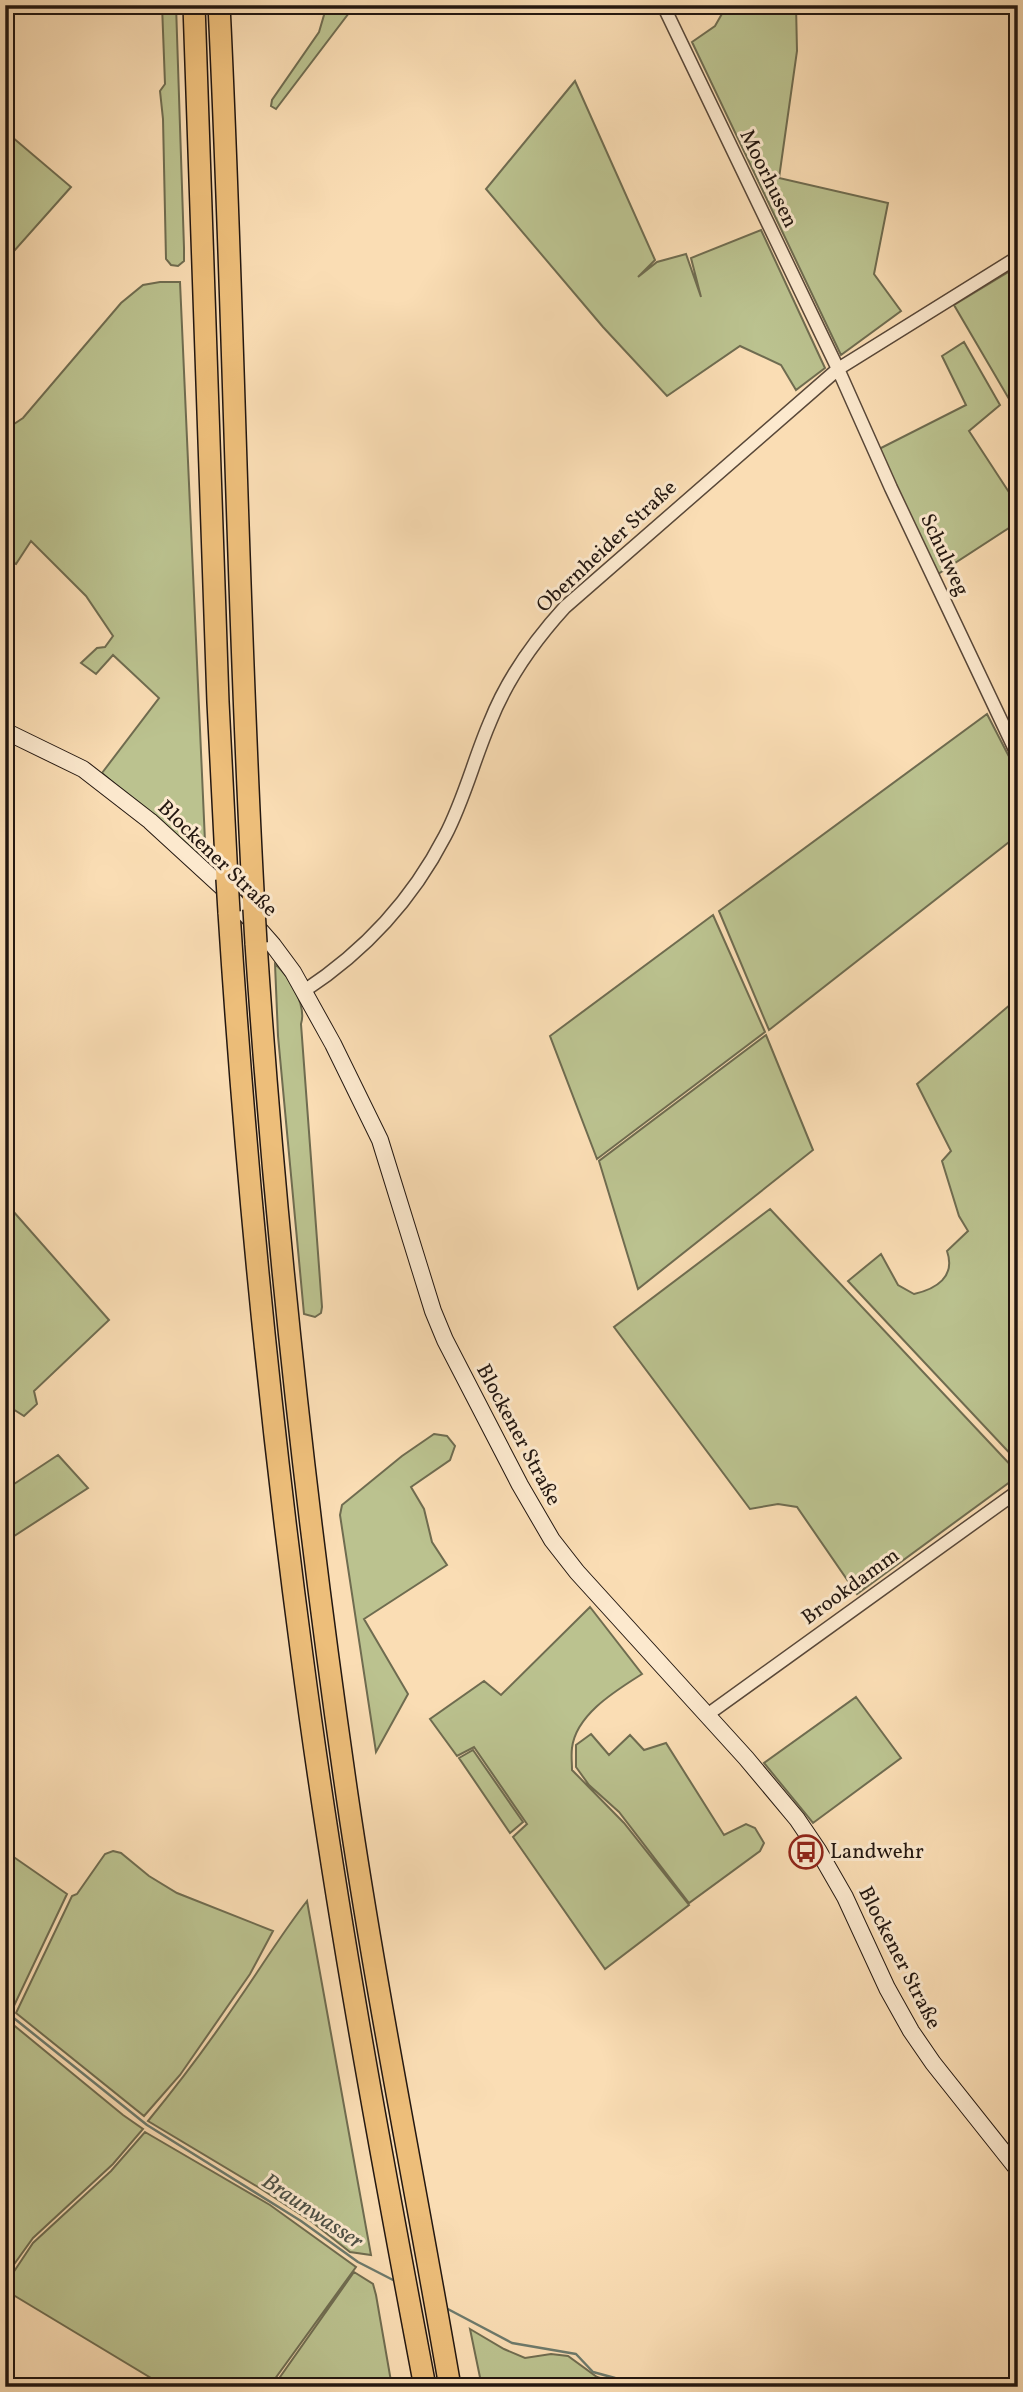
<svg xmlns="http://www.w3.org/2000/svg" width="1023" height="2392" font-family="Vollkorn,serif">
<style>
.green{fill:#bbc28f;stroke:#6f6c50;stroke-width:2}
.lines{fill:none;stroke-linecap:round;stroke-linejoin:round}
.stream{stroke:#6d7a6c;stroke-width:2.5}
.street-casing{stroke:#594839;stroke-width:15}
.secondary-casing{stroke:#231710;stroke-width:18}
.highway-casing{stroke:#231710;stroke-width:24}
.street{stroke:#fce9ce;stroke-width:12}
.secondary{stroke:#fce9ce;stroke-width:16}
.highway{stroke:#edbe7a;stroke-width:21}
.highway-bridge-casing{stroke:#231710;stroke-width:24;stroke-linecap:butt}
.highway-bridge{stroke:#edbe7a;stroke-width:21}
.labels{text-anchor:middle;dominant-baseline:central;stroke-width:6;stroke-linejoin:round;paint-order:stroke}
.street-label{font-size:21px;fill:#231710;stroke:#fce9ce}
.poi-label{font-size:21px;fill:#231710;stroke:#fce9ce;text-anchor:start}
.water-label{font-size:23px;font-style:italic;fill:#4e5146;stroke:#fce9ce}
</style>
<rect width="100%" height="100%" fill="#faddb4"/>
<filter id="stains"><feTurbulence type="fractalNoise" baseFrequency=".00286" numOctaves="4"/><feColorMatrix values="0 0 0 0 .2 0 0 0 0 .09 0 0 0 0 .02 0 0 0 .5 -.17"/></filter>
<radialGradient id="worn" r=".72"><stop offset=".6" stop-color="#630" stop-opacity="0"/><stop offset="1" stop-color="#630" stop-opacity=".3"/></radialGradient>
<path class="green" d="M 162,5 L 176,5 L 184,248 L 184,261 L 178,266 L 171,265 L 166,259 L 163,119 L 160,91 L 165,84 Z
M 312,5 L 355,5 L 276,109 L 271,106 L 272,100 L 319,32 L 324,15 Z
M 727,5 L 796,5 L 797,51 L 779,178 L 888,203 L 874,274 L 901,311 L 841,355 L 692,42 L 715,26 Z
M 575,81 L 655,260 L 638,277 L 657,262 L 686,254 L 701,297 L 691,258 L 761,230 L 825,368 L 796,390 L 781,365 L 740,346 L 667,396 L 603,327 L 486,189 Z
M 5,131 L 71,187 L 6,260 L 5,260 Z
M 1018,266 L 1018,394 L 1009,399 L 954,305 Z
M 160,282 L 180,282 L 206,864 L 102,773 L 159,698 L 113,655 L 96,674 L 81,663 L 97,648 L 105,647 L 113,636 L 86,596 L 31,541 L 16,564 L 5,559 L 5,430 L 23,418 L 121,303 L 143,285 Z
M 964,342 L 1000,405 L 969,431 L 1018,506 L 1018,522 L 938,574 L 877,450 L 966,405 L 942,356 Z
M 987,714 L 1018,774 L 1018,835 L 769,1030 L 719,911 Z
M 713,915 L 765,1032 L 597,1159 L 550,1036 Z
M 275,964 C 289,976 307,1005 301,1024 L 322,1307 L 321,1313 L 315,1317 L 304,1314 L 278,1036 Z
M 1018,998 L 1018,1462 L 848,1281 L 881,1254 L 898,1285 L 914,1294 C 936,1289 956,1277 947,1251 L 968,1231 L 959,1216 L 942,1161 L 951,1151 L 917,1084 Z
M 766,1035 L 813,1150 L 638,1289 L 599,1161 Z
M 5,1202 L 109,1320 L 34,1391 L 37,1404 L 24,1416 L 5,1404 Z
M 770,1209 L 1018,1473 L 1018,1476 L 857,1594 L 797,1507 L 778,1504 L 750,1509 L 614,1327 Z
M 434,1434 L 447,1436 L 455,1446 L 450,1460 L 411,1487 L 424,1509 L 432,1542 L 447,1565 L 364,1619 L 408,1694 L 376,1752 L 340,1515 L 342,1505 L 402,1456 Z
M 58,1455 L 88,1488 L 5,1542 L 5,1490 Z
M 590,1607 L 642,1674 C 617,1690 576,1714 572,1748 C 571,1755 572,1762 572,1770 L 624,1823 L 689,1905 L 605,1969 L 513,1837 L 527,1824 L 474,1747 L 457,1756 L 430,1719 L 484,1681 L 501,1695 Z
M 856,1697 L 901,1758 L 813,1823 L 764,1763 Z
M 591,1734 L 609,1755 L 630,1735 L 644,1750 L 666,1743 L 724,1835 L 746,1824 L 755,1828 L 764,1843 L 760,1851 L 689,1903 L 619,1812 L 589,1785 L 576,1767 L 576,1745 Z
M 473,1750 L 523,1822 L 510,1833 L 459,1758 Z
M 5,1851 L 67,1894 L 12,2010 L 5,2005 Z
M 113,1851 L 121,1853 L 149,1876 L 177,1893 L 273,1931 L 250,1974 L 180,2075 L 144,2116 L 16,2013 L 72,1896 L 77,1894 L 105,1854 Z
M 307,1901 L 371,2255 L 350,2252 L 312,2222 L 258,2187 L 148,2121 C 180,2082 210,2042 239,1999 C 262,1966 282,1933 307,1901 Z
M 5,2018 L 123,2115 L 143,2129 L 113,2164 L 33,2238 L 5,2277 Z
M 145,2132 L 270,2205 L 356,2267 L 269,2387 L 166,2387 L 5,2290 L 5,2285 L 33,2243 L 111,2171 Z
M 354,2272 L 373,2284 L 376,2295 L 392,2387 L 273,2387 Z
M 470,2329 L 504,2349 L 525,2358 L 551,2354 L 568,2356 L 597,2377 L 613,2382 L 621,2387 L 482,2387 Z"/>
<g class="lines">
<path class="stream" d="M 5,2011 L 147,2125 L 301,2221 L 358,2262 L 395,2281
M 444,2307 L 512,2343 L 576,2354 L 593,2372 L 615,2378 L 626,2387"/>
<defs>
<path id="street" d="M 663,5 L 838,369 L 891,488 L 1018,756
M 5,414 L 6,415
M 304,991 C 365,951 412,900 445,836 C 464,800 474,759 490,722 C 507,679 534,641 565,607 L 838,369 L 1018,257
M 707,1715 L 1018,1491"/>
<path id="secondary" d="M 5,731 L 83,769 L 150,821 L 222,887 L 273,945 L 293,972 L 333,1044 L 380,1140 L 433,1311 L 445,1340 L 520,1485 L 552,1540 L 577,1572 L 746,1758 L 797,1819 L 818,1850 L 845,1897 L 887,1988 L 911,2031 L 933,2063 L 1018,2170"/>
<path id="highway" d="M 194,5 L 218,702 L 227,879
M 219,5 C 234,306 237,608 254,909
M 229,912 C 245,1161 269,1409 302,1656 C 334,1901 379,2144 425,2387
M 256,943 C 275,1228 306,1512 347,1795 C 376,1993 416,2189 450,2387"/>
</defs>
<use href="#street" class="street-casing"/>
<use href="#secondary" class="secondary-casing"/>
<use href="#highway" class="highway-casing"/>
<use href="#street" class="street"/>
<use href="#secondary" class="secondary"/>
<use href="#highway" class="highway"/>
<defs>
<path id="highway-bridge" d="M 227,879 L 229,912
M 254,909 L 256,943"/>
</defs>
<use href="#highway-bridge" class="highway-bridge-casing"/>
<use href="#highway-bridge" class="highway-bridge"/>
</g>
<defs>
<symbol id="bus-ring" viewBox="-11 -11 22 22"><circle r="9.5" fill="#fce9ce" stroke="#8f2418" stroke-width="1.5"/><path d="M-5-6H5V4H4V6H2V4H-2V6H-4V4H-5ZM-3.5-4V0h7V-4ZM-3.5 1.2v1.5H-2V1.2ZM2 1.2v1.5H3.5V1.2Z" fill="#8f2418"/></symbol>
</defs>
<g fill-rule="evenodd">
<use href="#bus-ring" x="787" y="1833" width="38" height="38"/>
</g>
<g class="labels">
<g class="street-label">
<text transform="translate(768 179) rotate(64)">Moorhusen</text>
<text transform="translate(607 547) rotate(-43)">Obernheider Straße</text>
<text transform="translate(944 555) rotate(65)">Schulweg</text>
<text transform="translate(217 859) rotate(44)">Blockener Straße</text>
<text transform="translate(518 1435) rotate(62)">Blockener Straße</text>
<text transform="translate(851 1587) rotate(-36)">Brookdamm</text>
<text transform="translate(899 1958) rotate(63)">Blockener Straße</text>
</g>
<g class="poi-label">
<text x="830" y="1852">Landwehr</text>
</g>
<g class="water-label">
<text transform="translate(312 2212) rotate(34)">Braunwasser</text>
</g>
</g>
<rect width="1023" height="2392" fill="none" stroke="#faddb4" stroke-width="28"/>
<rect x="7" y="7" width="1009" height="2378" fill="none" stroke="#231710" stroke-width="3.5"/>
<rect x="14" y="14" width="995" height="2364" fill="none" stroke="#231710" stroke-width="2"/>
<rect width="100%" height="100%" filter="url(#stains)"/>
<rect width="100%" height="100%" fill="url(#worn)"/>
</svg>
